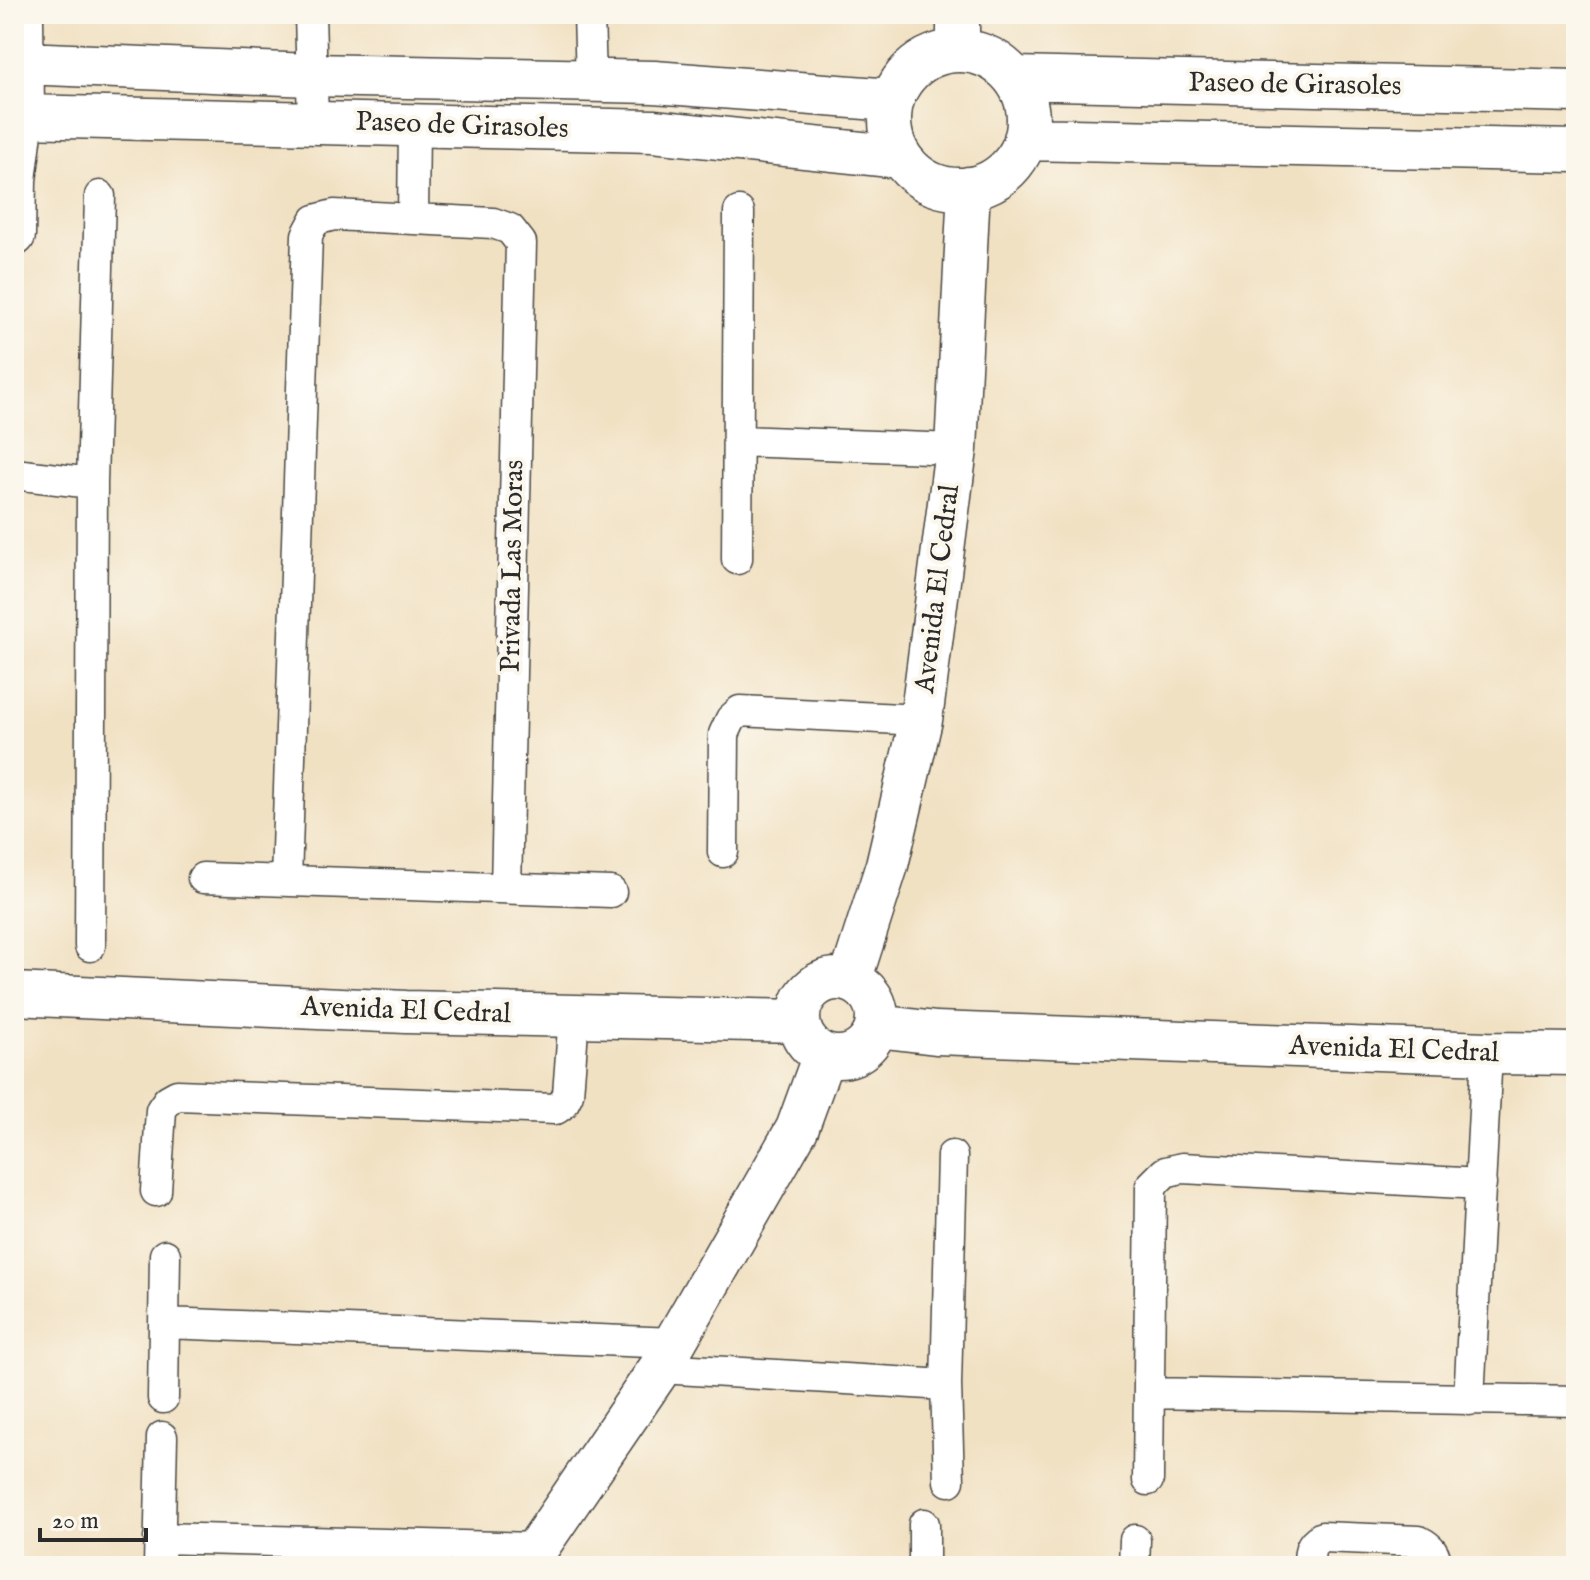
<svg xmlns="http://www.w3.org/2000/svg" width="1590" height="1580" font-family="'IM FELL English',serif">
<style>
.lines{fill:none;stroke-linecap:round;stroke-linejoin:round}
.street-casing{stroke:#494642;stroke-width:33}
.secondary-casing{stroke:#494642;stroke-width:45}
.street{stroke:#fff;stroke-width:30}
.secondary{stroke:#fff;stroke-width:42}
.labels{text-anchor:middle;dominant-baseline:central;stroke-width:8;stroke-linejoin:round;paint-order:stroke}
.street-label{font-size:28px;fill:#2b2b2b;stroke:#fbf7ec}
</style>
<rect width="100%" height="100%" fill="#fbf7ec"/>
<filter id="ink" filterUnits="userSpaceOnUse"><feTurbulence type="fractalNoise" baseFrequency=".0125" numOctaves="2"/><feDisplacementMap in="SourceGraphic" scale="16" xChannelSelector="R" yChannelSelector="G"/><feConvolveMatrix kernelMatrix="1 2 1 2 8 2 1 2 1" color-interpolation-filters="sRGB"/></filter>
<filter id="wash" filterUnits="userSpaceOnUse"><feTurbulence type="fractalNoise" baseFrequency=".006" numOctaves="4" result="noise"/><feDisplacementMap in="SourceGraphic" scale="32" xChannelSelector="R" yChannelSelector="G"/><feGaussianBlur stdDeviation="1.8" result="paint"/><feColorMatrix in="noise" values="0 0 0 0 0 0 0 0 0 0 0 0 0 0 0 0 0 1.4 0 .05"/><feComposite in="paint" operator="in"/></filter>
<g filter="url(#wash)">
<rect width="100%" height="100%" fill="#f1e1c3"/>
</g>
<g filter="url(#ink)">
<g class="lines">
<defs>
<path id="street" d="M 310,14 L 313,121
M 589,14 L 591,81
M 413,219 L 414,124
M 739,441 L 956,449
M 14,474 L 92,483
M 737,559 L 739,212
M 723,852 L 724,734 L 731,719 L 740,711 L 921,720
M 203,878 L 611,892
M 286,881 L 307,235 L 315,220 L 334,215 L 493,223 L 510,229 L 521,243 L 506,888
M 90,946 L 92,483 L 100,196
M 156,1191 L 161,1110 L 168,1100 L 177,1095 L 556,1109 L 563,1104 L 568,1094 L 574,1016
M 166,1323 L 675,1343
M 660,1368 L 946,1385
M 1149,1393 L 1576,1401
M 163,1398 L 165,1255
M 1469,1400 L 1487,1053
M 1148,1480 L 1151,1186 L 1165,1172 L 1182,1168 L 1481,1184
M 949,1481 L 946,1385 L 952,1156
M 159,1538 L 535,1548
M 159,1566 L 162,1437
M 924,1566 L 924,1524
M 1134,1566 L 1135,1540
M 1309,1566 C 1309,1552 1309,1544 1322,1537 L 1419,1541 C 1431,1547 1436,1553 1436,1566"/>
<path id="secondary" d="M 958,14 L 958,51
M890 120a69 69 0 1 1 138 0a69 69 0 1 1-138 0Z
M 23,63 L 310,75 L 654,82 L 892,100
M 1014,78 L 1576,91
M 23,116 L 653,131 L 900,157
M 1025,139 L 1576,151
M 14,235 L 15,180 L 23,116 L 22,14
M799 1018a39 39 0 1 1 78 0a39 39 0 1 1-78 0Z
M 850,981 L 887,865 L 921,720 L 956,449 L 969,188
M 14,994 L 406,1012 L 798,1021
M 877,1026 L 936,1033 L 1487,1053 L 1576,1054
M 525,1566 L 660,1368 L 797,1129 L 824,1055"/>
</defs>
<use href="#street" class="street-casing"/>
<use href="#secondary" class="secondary-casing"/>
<use href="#street" class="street"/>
<use href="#secondary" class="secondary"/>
</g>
</g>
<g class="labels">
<g class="street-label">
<text transform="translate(1295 85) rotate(1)">Paseo de Girasoles</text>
<text transform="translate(462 126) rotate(2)">Paseo de Girasoles</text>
<text transform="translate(513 566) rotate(-89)">Privada Las Moras</text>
<text transform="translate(938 589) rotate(-83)">Avenida El Cedral</text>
<text transform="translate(406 1011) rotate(2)">Avenida El Cedral</text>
<text transform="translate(1394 1050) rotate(2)">Avenida El Cedral</text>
</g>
</g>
<rect width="1590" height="1580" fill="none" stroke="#fbf7ec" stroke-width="48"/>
<path d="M40 1528v12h106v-12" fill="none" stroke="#2b2b2b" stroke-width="4"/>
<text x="52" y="1528" font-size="24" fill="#2b2b2b" stroke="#fbf7ec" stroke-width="6" paint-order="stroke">20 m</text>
</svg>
